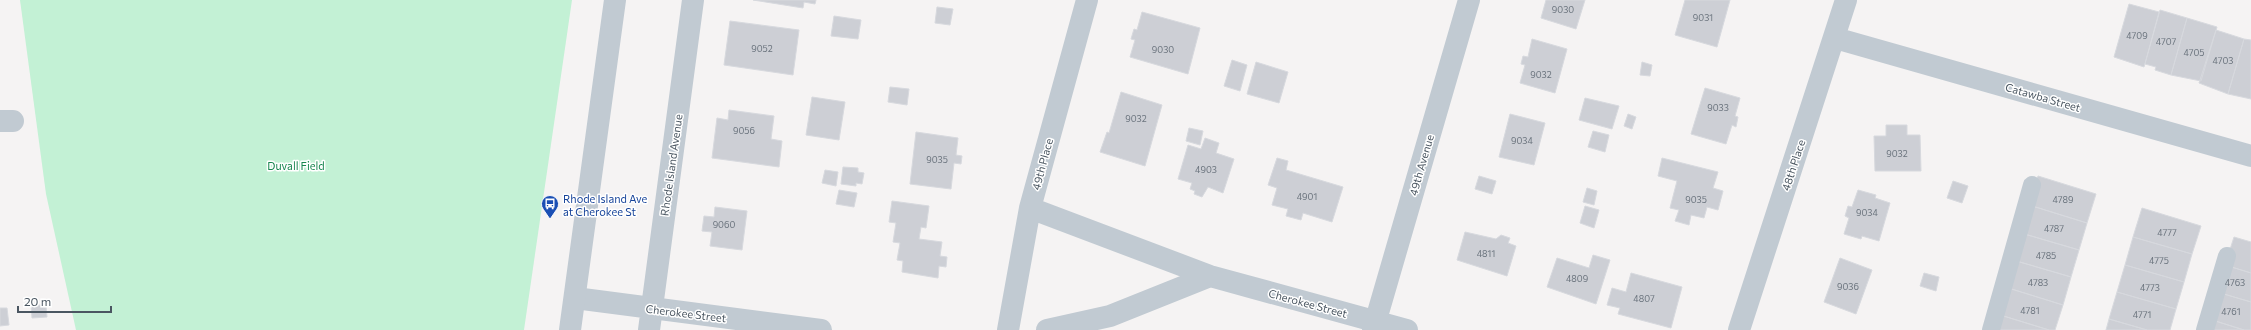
<svg xmlns="http://www.w3.org/2000/svg" width="2251" height="330" font-family="Commissioner,sans-serif">
<style>
.green{fill:#c3f1d5}
.building{fill:#cdcfd5;stroke:#d7d9de}
.lines{fill:none;stroke-linecap:round;stroke-linejoin:round}
.service{stroke:#c1cad2;stroke-width:18}
.minor{stroke:#c1cad2;stroke-width:22}
.tertiary{stroke:#c1cad2;stroke-width:22}
.labels{text-anchor:middle;dominant-baseline:central;stroke-width:3;stroke-linejoin:round;paint-order:stroke}
.number-label{font-size:9px;fill:#6b747e}
.street-label{font-size:11px;fill:#4a5661;stroke:#fff}
.park-label{font-size:11px;fill:#17864f;stroke:#fff}
.transit-label{font-size:11px;fill:#164399;stroke:#fff;text-anchor:start}
</style>
<rect width="100%" height="100%" fill="#f5f3f3"/>
<path class="green" d="M 20,0 L 572,0 L 524,330 L 76,330 L 46,194 Z"/>
<path class="building" d="M 753,0 L 816,0 L 815,4 L 804,2 L 803,8 Z
M 1546,0 L 1585,0 L 1576,29 L 1541,18 Z
M 1685,0 L 1730,0 L 1717,47 L 1675,35 Z
M 2129,4 L 2159,12 L 2144,67 L 2114,57 Z
M 937,7 L 953,9 L 950,25 L 935,23 Z
M 2160,10 L 2187,18 L 2171,75 L 2155,70 L 2156,67 L 2145,64 Z
M 1142,12 L 1200,28 L 1188,74 L 1130,57 L 1135,40 L 1131,39 L 1134,29 L 1137,30 Z
M 834,16 L 861,20 L 858,39 L 831,36 Z
M 2187,18 L 2217,27 L 2201,81 L 2171,75 Z
M 730,21 L 799,30 L 793,75 L 724,65 Z
M 2216,30 L 2244,39 L 2228,94 L 2199,83 Z
M 1532,39 L 1567,49 L 1555,93 L 1520,83 L 1525,65 L 1521,64 L 1523,56 L 1528,57 Z
M 2244,39 L 2251,40 L 2251,99 L 2228,94 Z
M 1232,60 L 1247,65 L 1240,91 L 1224,86 Z
M 1256,62 L 1288,72 L 1279,103 L 1247,94 Z
M 1642,62 L 1652,65 L 1650,76 L 1640,75 Z
M 890,87 L 909,89 L 907,105 L 888,102 Z
M 1705,88 L 1740,98 L 1735,116 L 1738,117 L 1736,127 L 1732,125 L 1726,144 L 1691,134 Z
M 1121,92 L 1162,105 L 1145,166 L 1100,152 L 1107,132 L 1109,133 Z
M 812,97 L 845,102 L 839,140 L 806,135 Z
M 1585,98 L 1619,106 L 1612,129 L 1579,120 Z
M 729,110 L 774,116 L 771,139 L 782,141 L 779,167 L 712,158 L 717,118 L 728,120 Z
M 1510,114 L 1545,123 L 1534,165 L 1499,157 Z
M 1628,114 L 1636,117 L 1632,129 L 1624,126 Z
M 1886,125 L 1907,125 L 1907,135 L 1920,135 L 1921,171 L 1875,171 L 1874,136 L 1886,136 Z
M 1189,128 L 1203,131 L 1200,145 L 1186,141 Z
M 1593,131 L 1609,135 L 1605,152 L 1588,147 Z
M 916,132 L 958,138 L 956,155 L 962,156 L 961,164 L 954,163 L 951,189 L 910,184 Z
M 1205,138 L 1219,143 L 1216,153 L 1234,159 L 1223,193 L 1208,187 L 1202,197 L 1194,194 L 1195,191 L 1190,189 L 1192,183 L 1178,179 L 1188,145 L 1201,149 Z
M 1277,158 L 1288,161 L 1286,170 L 1343,187 L 1332,222 L 1303,213 L 1301,220 L 1286,216 L 1288,209 L 1272,205 L 1277,188 L 1268,185 Z
M 1662,158 L 1718,172 L 1713,188 L 1723,191 L 1718,210 L 1707,207 L 1704,218 L 1691,215 L 1689,225 L 1675,221 L 1679,210 L 1670,208 L 1677,181 L 1658,176 Z
M 843,167 L 858,168 L 858,172 L 864,173 L 862,184 L 856,183 L 856,186 L 841,184 Z
M 825,170 L 838,172 L 836,186 L 822,183 Z
M 1479,176 L 1496,181 L 1492,194 L 1475,189 Z
M 2038,176 L 2096,194 L 2087,223 L 2029,205 Z
M 1953,181 L 1968,186 L 1962,203 L 1947,198 Z
M 1587,188 L 1597,191 L 1594,205 L 1583,202 Z
M 839,190 L 857,193 L 854,207 L 836,204 Z
M 1858,190 L 1876,195 L 1875,198 L 1890,203 L 1879,241 L 1862,236 L 1861,239 L 1844,234 L 1849,218 L 1845,216 L 1848,206 L 1852,207 Z
M 892,201 L 929,206 L 926,228 L 921,227 L 919,239 L 942,242 L 940,256 L 947,257 L 946,267 L 939,266 L 938,278 L 902,272 L 903,261 L 897,260 L 900,243 L 893,242 L 896,223 L 889,222 Z
M 2029,205 L 2087,223 L 2079,250 L 2021,233 Z
M 1585,206 L 1599,210 L 1594,228 L 1580,223 Z
M 715,207 L 747,211 L 742,250 L 710,246 L 712,232 L 702,231 L 704,216 L 714,217 Z
M 2142,208 L 2201,226 L 2192,254 L 2133,237 Z
M 1465,232 L 1496,239 L 1501,235 L 1510,238 L 1508,243 L 1516,246 L 1507,276 L 1457,260 Z
M 2021,233 L 2079,250 L 2071,277 L 2013,260 Z
M 2133,237 L 2192,254 L 2184,282 L 2125,265 Z
M 2234,237 L 2251,242 L 2251,273 L 2225,265 Z
M 1593,255 L 1610,260 L 1596,304 L 1547,287 L 1557,258 L 1589,268 Z
M 1840,258 L 1872,270 L 1856,314 L 1824,302 Z
M 2013,260 L 2071,277 L 2063,305 L 2005,287 Z
M 2125,265 L 2184,282 L 2176,309 L 2117,292 Z
M 2225,265 L 2251,273 L 2251,302 L 2217,292 Z
M 1631,273 L 1682,287 L 1671,328 L 1618,314 L 1620,308 L 1607,305 L 1612,288 L 1626,292 Z
M 1924,273 L 1939,277 L 1936,291 L 1920,286 Z
M 2005,287 L 2063,305 L 2055,330 L 2049,330 L 1997,314 Z
M 2117,292 L 2176,309 L 2170,330 L 2147,330 L 2109,319 Z
M 2217,292 L 2251,302 L 2251,330 L 2244,330 L 2209,319 Z
M 31,305 L 46,305 L 47,317 L 32,318 Z
M 0,308 L 7,308 L 9,325 L 0,326 Z
M 1997,314 L 2049,330 L 1992,330 Z
M 2109,319 L 2147,330 L 2106,330 Z
M 2209,319 L 2244,330 L 2206,330 Z"/>
<g class="lines">
<path class="service" d="M 1991,330 L 2032,185
M 2205,330 L 2227,256"/>
<path class="minor" d="M 1835,38 L 2251,156
M 0,121 L 13,121
M 1030,208 L 1210,276 L 1407,330
M 575,298 L 821,330
M 649,330 L 693,0
M 1008,330 L 1030,208 L 1087,0
M 1047,330 L 1110,316 L 1210,276
M 1373,330 L 1469,0
M 1739,330 L 1846,0"/>
<path class="tertiary" d="M 570,330 L 615,0"/>
</g>
<defs>
<symbol id="bus-pin" viewBox="-11 -11 22 30"><path d="M0 17L-7.5 6A9.5 9.5 0 1 1 7.5 6Z" fill="#1a4fb4" stroke="#fff"/><path d="M-5-6H5V4H4V6H2V4H-2V6H-4V4H-5ZM-3.5-4V0h7V-4ZM-3.5 1.2v1.5H-2V1.2ZM2 1.2v1.5H3.5V1.2Z" fill="#fff"/></symbol>
</defs>
<g fill-rule="evenodd">
<use href="#bus-pin" x="540" y="194" width="20" height="27"/>
</g>
<g class="labels">
<g class="number-label">
<text x="1563" y="9">9030</text>
<text x="1703" y="17">9031</text>
<text x="2137" y="35">4709</text>
<text x="2166" y="41">4707</text>
<text x="762" y="48">9052</text>
<text x="1163" y="49">9030</text>
<text x="2194" y="52">4705</text>
<text x="2223" y="60">4703</text>
<text x="1541" y="74">9032</text>
<text x="1718" y="107">9033</text>
<text x="1136" y="118">9032</text>
<text x="744" y="130">9056</text>
<text x="1522" y="140">9034</text>
<text x="1897" y="153">9032</text>
<text x="937" y="159">9035</text>
<text x="1206" y="169">4903</text>
<text x="1307" y="196">4901</text>
<text x="1696" y="199">9035</text>
<text x="2063" y="199">4789</text>
<text x="1867" y="212">9034</text>
<text x="724" y="224">9060</text>
<text x="2054" y="228">4787</text>
<text x="2167" y="232">4777</text>
<text x="1486" y="253">4811</text>
<text x="2046" y="255">4785</text>
<text x="2159" y="260">4775</text>
<text x="1577" y="278">4809</text>
<text x="2038" y="282">4783</text>
<text x="2235" y="282">4763</text>
<text x="1848" y="286">9036</text>
<text x="2150" y="287">4773</text>
<text x="1644" y="298">4807</text>
<text x="2030" y="310">4781</text>
<text x="2231" y="311">4761</text>
<text x="2142" y="314">4771</text>
</g>
<g class="street-label">
<text transform="translate(2043 97) rotate(16)">Catawba Street</text>
<text transform="translate(1042 164) rotate(-75)">49th Place</text>
<text transform="translate(671 165) rotate(-82)">Rhode Island Avenue</text>
<text transform="translate(1421 165) rotate(-74)">49th Avenue</text>
<text transform="translate(1793 165) rotate(-72)">48th Place</text>
<text transform="translate(1308 303) rotate(15)">Cherokee Street</text>
<text transform="translate(686 313) rotate(7)">Cherokee Street</text>
</g>
<g class="park-label">
<text x="296" y="165">Duvall Field</text>
</g>
<g class="transit-label">
<text x="563" y="198">Rhode Island Ave<tspan x="563" dy="13">at Cherokee St</tspan></text>
</g>
</g>
<path d="M18 306v6h93v-6" fill="none" stroke="#4a5661" stroke-width="2"/>
<text x="24" y="306" font-size="12" fill="#4a5661" stroke="#ffffff" stroke-width="3" paint-order="stroke">20 m</text>
</svg>
